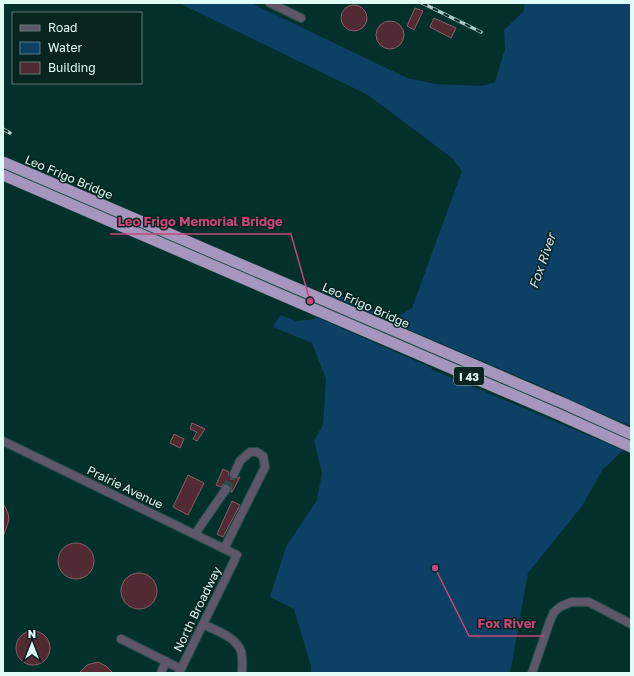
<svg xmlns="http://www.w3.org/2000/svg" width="634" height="676" font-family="'Golos Text',sans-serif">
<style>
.water{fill:#0c4064}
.pier{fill:#02302b}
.building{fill:#512a34;stroke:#8c5f6a}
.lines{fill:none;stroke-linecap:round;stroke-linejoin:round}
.minor-tunnel{stroke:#234f4a;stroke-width:8;stroke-dasharray:8 4;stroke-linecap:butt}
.minor-casing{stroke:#214d48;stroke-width:10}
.highway-casing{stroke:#214d48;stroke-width:12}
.minor{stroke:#5e5767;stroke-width:8}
.highway{stroke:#a696be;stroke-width:11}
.rail-casing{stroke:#aacac5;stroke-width:3.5}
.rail{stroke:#072421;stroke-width:2;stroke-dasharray:6;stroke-linecap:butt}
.labels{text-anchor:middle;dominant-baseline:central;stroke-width:3;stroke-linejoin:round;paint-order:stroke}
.shield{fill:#072421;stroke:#9fbbb7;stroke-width:1}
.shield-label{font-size:11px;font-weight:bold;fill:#e0fcf7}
.street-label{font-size:12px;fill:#e0fcf7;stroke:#072421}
.water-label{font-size:13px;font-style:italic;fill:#d1e2f0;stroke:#072421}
.leader{fill:none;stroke:#c8467a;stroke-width:1.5}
.callout-dot{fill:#c8467a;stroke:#072421;stroke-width:1.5}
.callout-label{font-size:13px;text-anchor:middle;font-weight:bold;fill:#c8467a;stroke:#072421;stroke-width:3;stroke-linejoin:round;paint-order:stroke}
</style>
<rect width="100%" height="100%" fill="#02302b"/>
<path class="water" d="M 179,3 L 251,3 L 407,78 L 435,84 L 482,86 L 495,82 L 505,49 L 504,30 L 523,12 L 525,3 L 631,3 L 631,443 L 603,469 L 582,506 L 528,573 L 510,673 L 311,673 L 311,666 L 294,609 L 270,597 L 286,547 L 317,500 L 322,473 L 314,440 L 323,425 L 326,379 L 312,343 L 273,327 L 280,315 L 296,321 L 315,319 L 332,291 L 392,320 L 412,308 L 462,171 L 452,158 L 368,95 Z"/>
<path class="pier" d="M 328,295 L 564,396 L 563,397 L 631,426 L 631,446 L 625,451 L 431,369 L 432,368 L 314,316 Z"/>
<path class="building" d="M341 18a13 13 0 1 1 26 0a13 13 0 1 1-26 0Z
M 415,8 L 423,11 L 414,30 L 407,26 Z
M 434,18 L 456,28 L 451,38 L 430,27 Z
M376 35a14 14 0 1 1 28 0a14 14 0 1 1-28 0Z
M 192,423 L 205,429 L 197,441 L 193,439 L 197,432 L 190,429 Z
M 174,434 L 184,439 L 180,448 L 170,443 Z
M 223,469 L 229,472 L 229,475 L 231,479 L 235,479 L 240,477 L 232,492 L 231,492 L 231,487 L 229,484 L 224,484 L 221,487 L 216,485 Z
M 188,475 L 204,483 L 188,515 L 173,507 Z
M 232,501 L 240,505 L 223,537 L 217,534 Z
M 3,503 L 8,513 L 9,520 L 3,537 Z
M58 561a18 18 0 1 1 36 0a18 18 0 1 1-36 0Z
M121 591a18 18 0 1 1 36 0a18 18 0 1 1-36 0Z
M16 648a17 17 0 1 1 34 0a17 17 0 1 1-34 0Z
M 98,662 L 106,666 L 113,673 L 79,673 L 87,665 Z"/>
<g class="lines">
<path class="minor-tunnel" d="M 226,489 L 234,474"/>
<defs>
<path id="minor" d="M 270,3 L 301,18
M 3,441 L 237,555 L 179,673
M 195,534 L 226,489
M 224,549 L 265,467 L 263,456 L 257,452 L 250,452 L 240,461 L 234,474
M 203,624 C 216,631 235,636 241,651 C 243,657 242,666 242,673
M 121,639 L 181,669
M 161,673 L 166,661
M 532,673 L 550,621 L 554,612 L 560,607 L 571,602 L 589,602 L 631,624"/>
<path id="highway" d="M 3,162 L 565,404 L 631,434
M 3,175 L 560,415 L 631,447"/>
</defs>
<use href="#minor" class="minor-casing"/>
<use href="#highway" class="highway-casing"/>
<use href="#minor" class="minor"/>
<use href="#highway" class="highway"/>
<defs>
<path id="rail" d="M 422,3 L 481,32
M 3,129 L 10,133"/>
</defs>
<use href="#rail" class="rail-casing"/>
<use href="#rail" class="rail"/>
</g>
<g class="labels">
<rect class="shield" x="454" y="367" width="30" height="18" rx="3"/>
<g class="shield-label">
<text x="469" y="376">I 43</text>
</g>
<g class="street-label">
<text transform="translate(69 177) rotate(23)">Leo Frigo Bridge</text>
<text transform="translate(366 305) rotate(24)">Leo Frigo Bridge</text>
<text transform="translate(125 487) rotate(26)">Prairie Avenue</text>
<text transform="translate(197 609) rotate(-64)">North Broadway</text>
</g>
<g class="water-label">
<text transform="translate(542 261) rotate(-71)">Fox River</text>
</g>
</g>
<path class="leader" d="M310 301L291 234H110M435 568L469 636H544"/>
<g class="callout-dot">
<circle cx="310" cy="301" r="4"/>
<circle cx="435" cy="568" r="4"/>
</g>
<g class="callout-label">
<text x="200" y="226">Leo Frigo Memorial Bridge</text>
<text x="507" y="628">Fox River</text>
</g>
<rect width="634" height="676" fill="none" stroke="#e0fcf7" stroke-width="8"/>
<rect x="12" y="12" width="130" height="72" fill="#072421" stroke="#5e7a77"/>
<rect x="20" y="25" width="20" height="6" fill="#5e5767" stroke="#5e7a77"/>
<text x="48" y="32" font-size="12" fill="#e0fcf7">Road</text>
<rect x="20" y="42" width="20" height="12" fill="#0c4064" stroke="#5e7a77"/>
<text x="48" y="52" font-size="12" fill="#e0fcf7">Water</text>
<rect x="20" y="62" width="20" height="12" fill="#512a34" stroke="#5e7a77"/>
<text x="48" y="72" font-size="12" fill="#e0fcf7">Building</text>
<g transform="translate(32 644)" stroke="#072421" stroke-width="3" paint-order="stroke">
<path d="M0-3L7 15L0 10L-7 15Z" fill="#e0fcf7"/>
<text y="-6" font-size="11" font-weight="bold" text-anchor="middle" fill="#e0fcf7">N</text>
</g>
</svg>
